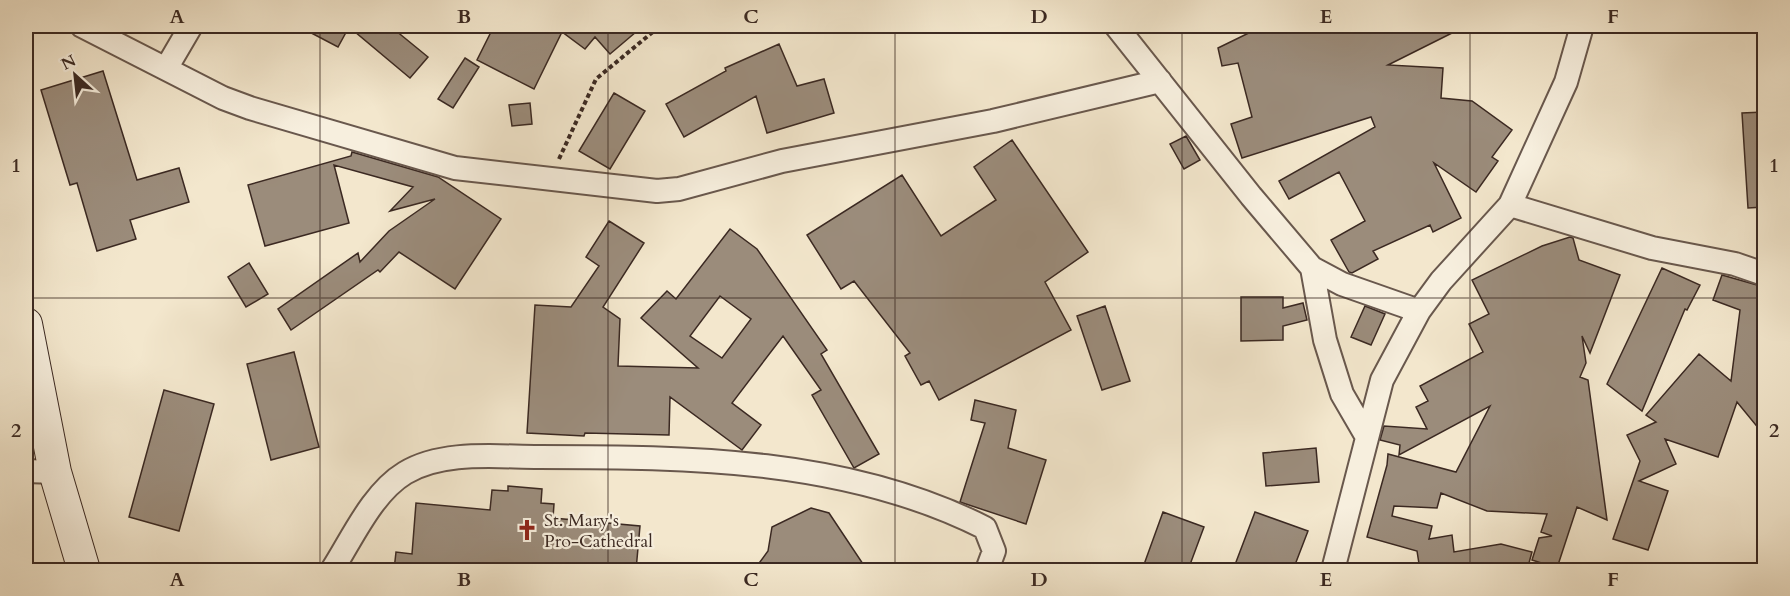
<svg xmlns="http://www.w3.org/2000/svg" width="1790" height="596" font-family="Cardo,serif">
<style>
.building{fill:#9b8c7b;stroke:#3b2922;stroke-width:1.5;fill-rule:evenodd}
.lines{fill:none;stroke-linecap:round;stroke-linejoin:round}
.street-casing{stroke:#69584d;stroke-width:26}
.secondary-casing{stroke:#3b2922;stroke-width:34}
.path{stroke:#3b2922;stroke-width:4;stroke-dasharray:4.5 3;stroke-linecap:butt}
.street{stroke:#f7efde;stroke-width:22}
.secondary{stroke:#f7efde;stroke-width:32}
.grid{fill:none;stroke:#3b2922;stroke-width:1.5;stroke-opacity:0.55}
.labels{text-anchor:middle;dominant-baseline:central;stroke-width:4.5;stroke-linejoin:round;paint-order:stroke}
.poi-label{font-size:18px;fill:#3b2922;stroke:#f7efde;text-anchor:start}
.neatline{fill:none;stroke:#3b2922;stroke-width:2}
.grid-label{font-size:20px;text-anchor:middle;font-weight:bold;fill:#3b2922}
</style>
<rect width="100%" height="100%" fill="#f3e7cd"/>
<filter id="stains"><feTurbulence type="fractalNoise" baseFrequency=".00333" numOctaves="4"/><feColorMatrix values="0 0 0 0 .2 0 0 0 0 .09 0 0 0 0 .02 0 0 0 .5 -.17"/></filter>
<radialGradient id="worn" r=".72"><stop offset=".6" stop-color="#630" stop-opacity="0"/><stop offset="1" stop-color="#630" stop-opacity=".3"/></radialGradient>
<path class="building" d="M 298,26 L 390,26 L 428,57 L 410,78 L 349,27 L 338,47 Z
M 494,26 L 643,26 L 610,54 L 595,37 L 585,49 L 562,32 L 534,89 L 477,60 Z
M 1263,26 L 1466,26 L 1388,65 L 1443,68 L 1441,98 L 1472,101 L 1512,130 L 1492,157 L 1498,161 L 1476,192 L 1434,163 L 1461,218 L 1433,232 L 1430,225 L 1373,251 L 1378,259 L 1352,273 L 1349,272 L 1331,240 L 1365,221 L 1339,172 L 1289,199 L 1279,181 L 1375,127 L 1371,117 L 1242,158 L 1231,124 L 1252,117 L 1238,63 L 1222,66 L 1218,48 Z
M 779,44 L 797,86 L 824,79 L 834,113 L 767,133 L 756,96 L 684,137 L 666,104 L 726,71 L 725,68 Z
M 465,58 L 479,67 L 453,108 L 438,99 Z
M 103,71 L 137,180 L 179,168 L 189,202 L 130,220 L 136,239 L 97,251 L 77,183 L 70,185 L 41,90 Z
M 614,93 L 645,111 L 610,169 L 579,151 Z
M 530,103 L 532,124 L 512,126 L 509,105 Z
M 1764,112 L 1764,207 L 1748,208 L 1742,113 Z
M 1186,136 L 1200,160 L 1184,169 L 1170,144 Z
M 1012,140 L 1088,252 L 1045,282 L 1071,330 L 939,400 L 929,381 L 921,385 L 905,356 L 910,353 L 854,281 L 841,289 L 807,235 L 902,175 L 941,236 L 996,200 L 974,167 Z
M 352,152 L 438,177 L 501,219 L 455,289 L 399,252 L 380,272 L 378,270 L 291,330 L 278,309 L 358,253 L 360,262 L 389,231 L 435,199 L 390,211 L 413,187 L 334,165 L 349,223 L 265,246 L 248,185 L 351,156 Z
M 609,221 L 644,243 L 603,307 L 620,319 L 618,366 L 698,368 L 641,318 L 667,291 L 676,299 L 730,229 L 757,249 L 827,350 L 821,354 L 879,454 L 854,468 L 812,395 L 821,390 L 783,336 L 732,403 L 761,425 L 742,450 L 670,397 L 669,435 L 585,433 L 584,436 L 527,433 L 535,305 L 571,307 L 599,266 L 586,257 ZM 720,296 L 751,319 L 722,358 L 690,336 Z
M 1570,237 L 1573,238 L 1579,260 L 1620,275 L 1590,353 L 1582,336 L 1586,363 L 1580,377 L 1588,380 L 1607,520 L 1577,507 L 1557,568 L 1532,560 L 1539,538 L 1552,536 L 1541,532 L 1547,514 L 1487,511 L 1441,493 L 1437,508 L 1394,506 L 1392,516 L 1432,526 L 1429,539 L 1452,535 L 1454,552 L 1501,544 L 1532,552 L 1527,570 L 1420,570 L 1417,551 L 1367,537 L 1387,465 L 1388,454 L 1456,472 L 1490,406 L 1399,455 L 1400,445 L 1380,440 L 1384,426 L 1427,429 L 1416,407 L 1428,401 L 1420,386 L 1483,352 L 1469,324 L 1489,314 L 1472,280 L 1542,246 Z
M 249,263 L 268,294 L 246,307 L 228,277 Z
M 1662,268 L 1700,285 L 1687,310 L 1685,309 L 1642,411 L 1607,384 Z
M 1722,275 L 1764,287 L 1764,435 L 1737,402 L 1718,457 L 1665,439 L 1676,464 L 1639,481 L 1668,491 L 1648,550 L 1613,539 L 1640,461 L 1627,435 L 1656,422 L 1646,415 L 1699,354 L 1731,381 L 1740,310 L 1713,300 Z
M 1241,297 L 1283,297 L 1283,308 L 1303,303 L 1307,320 L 1283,326 L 1283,340 L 1241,341 Z
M 1105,306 L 1130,381 L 1102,390 L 1077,316 Z
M 1365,306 L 1385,314 L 1371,345 L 1351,337 Z
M 294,352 L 319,447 L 271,460 L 247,364 Z
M 164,390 L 214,404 L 179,531 L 129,517 Z
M 975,400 L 1016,410 L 1008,448 L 1046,460 L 1026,524 L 960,502 L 985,423 L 971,420 Z
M 1316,448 L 1319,482 L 1266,486 L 1263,453 Z
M 508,486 L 542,489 L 541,503 L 554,504 L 553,518 L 640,526 L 636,570 L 394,570 L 396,552 L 412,554 L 416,503 L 490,510 L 492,490 L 508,491 Z
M 811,508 L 829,513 L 867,570 L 754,570 L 768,551 L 772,527 Z
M 1163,512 L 1204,527 L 1188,570 L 1142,570 Z
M 1255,512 L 1308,531 L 1293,570 L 1233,570 Z"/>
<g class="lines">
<defs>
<path id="street" d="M 82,26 L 223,98 L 250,108 L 455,168 L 657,191 L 679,189 L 782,161 L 993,121 L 1160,81
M 1116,26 L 1251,196 L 1312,268 L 1342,284 L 1419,311
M 167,67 L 191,26
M 1510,205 L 1652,248 L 1735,264 L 1764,274
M 1312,268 L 1325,340 L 1342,394 L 1367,437
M 26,471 L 55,472
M 332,570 C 352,539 372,493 405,473 C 443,450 497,457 539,457 C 689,457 847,458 985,528 L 994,551 L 987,570
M 1333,570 L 1382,380 L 1419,311 L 1441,281 L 1510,205 L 1566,82 L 1582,26"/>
<path id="secondary" d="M 26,324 L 55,472 L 84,570"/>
</defs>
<use href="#street" class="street-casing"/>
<use href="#secondary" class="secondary-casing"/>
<path class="path" d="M 559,159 L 596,79 L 660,26"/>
<use href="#street" class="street"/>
<use href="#secondary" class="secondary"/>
</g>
<path class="grid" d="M 320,26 L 320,570M 608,26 L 608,570M 895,26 L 895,570M 1182,26 L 1182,570M 1470,26 L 1470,570M 26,298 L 1764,298"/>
<defs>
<symbol id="church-bare" viewBox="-9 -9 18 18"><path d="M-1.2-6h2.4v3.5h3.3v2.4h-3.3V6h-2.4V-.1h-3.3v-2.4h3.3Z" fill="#8f2418" stroke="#f7efde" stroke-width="2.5" paint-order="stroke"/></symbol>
</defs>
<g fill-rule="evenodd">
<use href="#church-bare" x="512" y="515" width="30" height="30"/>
</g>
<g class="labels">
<g class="poi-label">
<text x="544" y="520">St. Mary's<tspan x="544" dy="21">Pro-Cathedral</tspan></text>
</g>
</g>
<rect width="1790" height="596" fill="none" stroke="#f3e7cd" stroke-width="66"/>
<g transform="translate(75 75) rotate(333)" stroke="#f7efde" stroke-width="4.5" paint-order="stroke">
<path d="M0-4.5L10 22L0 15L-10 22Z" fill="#3b2922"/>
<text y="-9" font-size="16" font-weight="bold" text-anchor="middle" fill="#3b2922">N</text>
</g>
<rect x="33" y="33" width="1724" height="530" class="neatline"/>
<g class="grid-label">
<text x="177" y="23">A</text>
<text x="464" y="23">B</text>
<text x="751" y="23">C</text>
<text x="1039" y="23">D</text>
<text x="1326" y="23">E</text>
<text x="1613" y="23">F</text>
<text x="16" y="172">1</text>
<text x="1774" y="172">1</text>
<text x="16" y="437">2</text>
<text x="1774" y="437">2</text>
<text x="177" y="586">A</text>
<text x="464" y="586">B</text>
<text x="751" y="586">C</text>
<text x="1039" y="586">D</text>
<text x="1326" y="586">E</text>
<text x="1613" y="586">F</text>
</g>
<rect width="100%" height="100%" filter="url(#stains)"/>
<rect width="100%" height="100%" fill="url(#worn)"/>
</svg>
